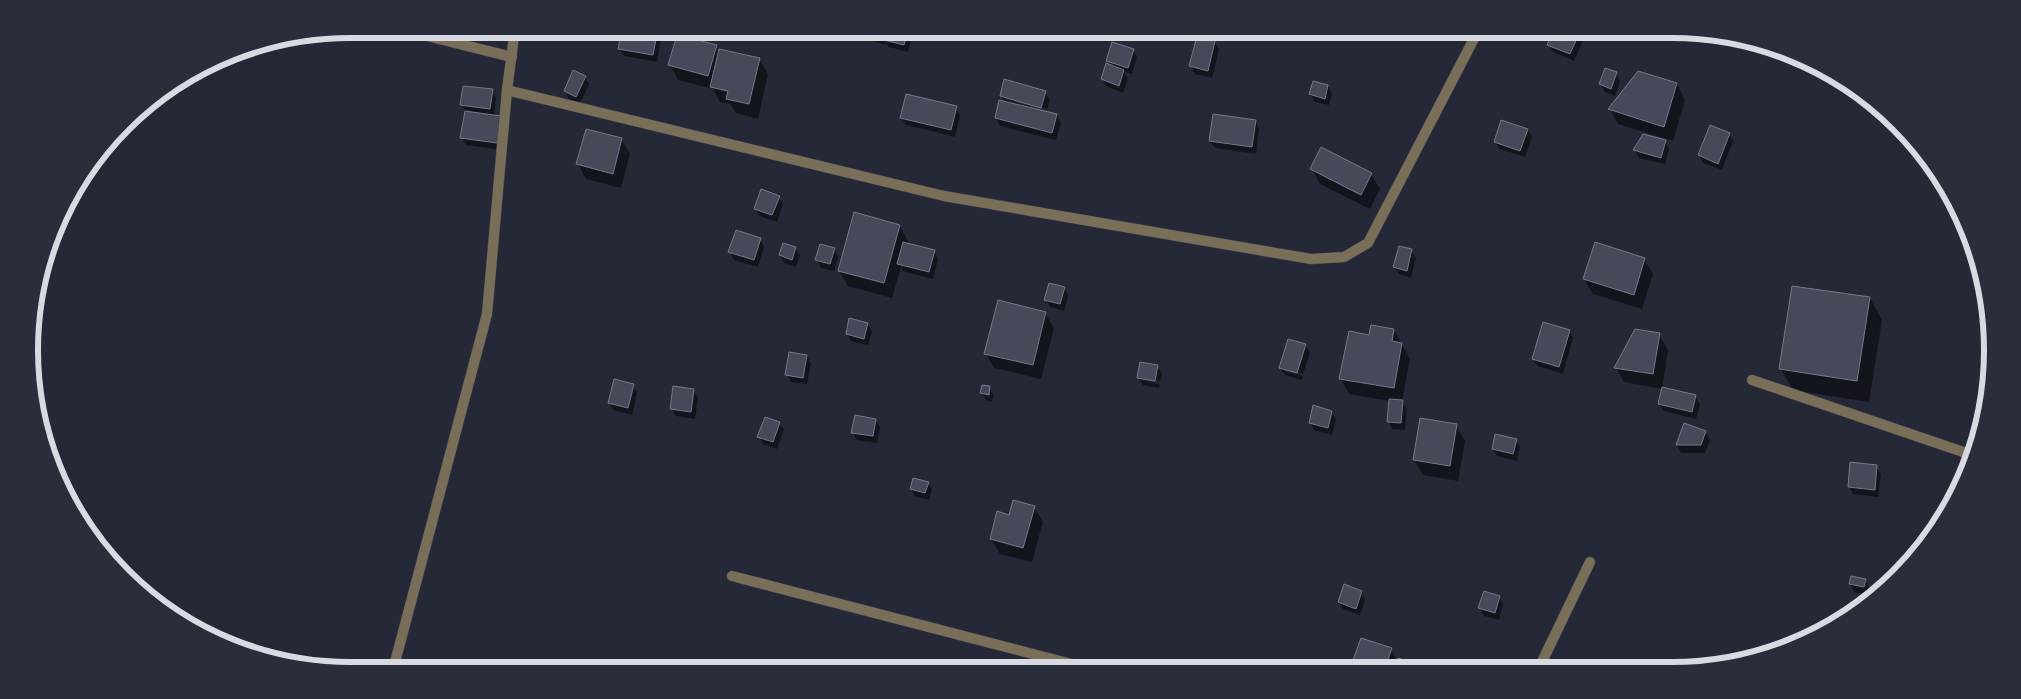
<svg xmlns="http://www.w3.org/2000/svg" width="2021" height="699" font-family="'IBM Plex Serif',serif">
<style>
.shadow{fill:#0007;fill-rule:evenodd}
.building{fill:#464959;stroke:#747889}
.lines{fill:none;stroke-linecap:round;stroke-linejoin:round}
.street-casing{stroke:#414452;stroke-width:11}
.street{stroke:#796e57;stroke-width:10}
.rim{fill:none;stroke:#d7dae3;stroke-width:6}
</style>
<rect width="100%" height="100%" fill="#252836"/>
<path class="shadow" d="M 380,29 L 440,29 L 438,38 L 405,35 L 382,31 Z
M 623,29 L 660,29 L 662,32 L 657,62 L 624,56 L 619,48 Z
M 870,29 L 914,29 L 908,52 L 889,47 L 886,42 L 885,45 L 873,41 L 868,34 Z
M 1556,29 L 1583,29 L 1586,34 L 1574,61 L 1553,52 L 1549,44 Z
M 1215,42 L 1219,50 L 1212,78 L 1195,74 L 1191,66 Z
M 716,46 L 719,52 L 759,59 L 768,74 L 758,119 L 736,113 L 730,104 L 720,102 L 713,89 L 678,80 L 670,65 ZM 721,88 L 734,91 L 733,93 L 721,91 Z
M 1133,50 L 1137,57 L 1132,74 L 1124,72 L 1128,79 L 1123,93 L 1106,86 L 1102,79 L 1111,66 L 1108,61 Z
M 1616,73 L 1620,81 L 1615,96 L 1605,92 L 1600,84 Z
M 1639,73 L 1677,84 L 1685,100 L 1673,141 L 1618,124 L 1610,109 Z
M 585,77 L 589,84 L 580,104 L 569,99 L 565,91 Z
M 1328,86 L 1332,94 L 1329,105 L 1315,102 L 1310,94 Z
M 492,91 L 496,98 L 494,117 L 501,150 L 466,145 L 461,137 L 466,112 L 461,104 Z
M 1045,92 L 1050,100 L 1047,109 L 1005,96 L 1005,99 L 1057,115 L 1061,123 L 1056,140 L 1000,126 L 996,118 L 1005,102 L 1001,96 Z
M 956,108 L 960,115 L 955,137 L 906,125 L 901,117 Z
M 1255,121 L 1259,128 L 1256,154 L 1215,148 L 1210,141 Z
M 1528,130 L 1532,137 L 1525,157 L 1500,149 L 1495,142 Z
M 1729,134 L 1733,141 L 1722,170 L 1703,163 L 1699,155 Z
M 621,139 L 630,154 L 621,188 L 586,179 L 578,164 Z
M 1665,141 L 1669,149 L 1665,164 L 1639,158 L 1635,150 Z
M 1312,169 L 1371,174 L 1380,189 L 1370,209 L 1320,184 Z
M 779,197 L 783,204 L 777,222 L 760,216 L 755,209 Z
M 900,226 L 908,241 L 907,245 L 934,251 L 938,259 L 933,279 L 903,271 L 901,267 L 892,298 L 848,286 L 839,271 Z
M 760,239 L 764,247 L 758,267 L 734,260 L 730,252 Z
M 796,248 L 800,256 L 796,267 L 784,263 L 780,255 Z
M 834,249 L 838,257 L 834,271 L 821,268 L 817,260 Z
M 1411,250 L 1416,258 L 1411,278 L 1399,274 L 1394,267 Z
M 1644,259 L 1653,274 L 1642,309 L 1593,294 L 1584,279 Z
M 1064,288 L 1068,296 L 1064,311 L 1050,307 L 1046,299 Z
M 1870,298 L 1882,320 L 1869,402 L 1793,390 L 1781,369 Z
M 1045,313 L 1054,328 L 1041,379 L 994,368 L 986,353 Z
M 868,324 L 872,332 L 868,345 L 851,341 L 847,333 Z
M 1394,330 L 1410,359 L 1402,401 L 1407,409 L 1405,430 L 1392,429 L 1388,421 L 1390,401 L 1349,394 L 1341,379 L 1370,337 Z
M 1569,331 L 1573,338 L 1563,374 L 1538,366 L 1533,359 Z
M 1659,335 L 1668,350 L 1662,389 L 1624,382 L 1616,368 Z
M 1306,345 L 1310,353 L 1303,374 L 1284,368 L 1284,371 L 1303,376 L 1301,380 L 1285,375 L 1280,368 Z
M 807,356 L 811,364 L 807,384 L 791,382 L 786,374 Z
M 1157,366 L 1162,374 L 1160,381 L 1142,377 L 1142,380 L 1160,384 L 1159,388 L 1143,385 L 1138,377 Z
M 633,385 L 637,393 L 632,415 L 613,410 L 609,403 Z
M 989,388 L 994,395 L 992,402 L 986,400 L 981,392 Z
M 694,391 L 698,398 L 695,419 L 676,416 L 671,408 Z
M 1695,396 L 1700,404 L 1696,419 L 1664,411 L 1659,404 Z
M 1332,412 L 1336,419 L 1332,435 L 1314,430 L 1310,423 Z
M 875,420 L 880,427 L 877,443 L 857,440 L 853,433 Z
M 779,423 L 784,430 L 777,449 L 763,444 L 759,437 Z
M 1685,425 L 1705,432 L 1710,440 L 1705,453 L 1681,453 L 1677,445 Z
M 1456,426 L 1465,441 L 1458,481 L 1423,475 L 1414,460 Z
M 1516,440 L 1520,447 L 1517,461 L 1497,456 L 1493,449 Z
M 1876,467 L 1881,474 L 1878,497 L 1853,494 L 1849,487 Z
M 928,483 L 932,490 L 929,500 L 915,496 L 911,489 Z
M 1034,507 L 1043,522 L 1032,562 L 1000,554 L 991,539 L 1010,516 Z
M 1865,580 L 1869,588 L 1868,594 L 1854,592 L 1850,584 Z
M 1361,592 L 1365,600 L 1360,615 L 1343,609 L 1339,602 Z
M 1499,597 L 1503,605 L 1499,620 L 1484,616 L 1480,608 Z
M 1391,650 L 1395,657 L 1391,668 L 1362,668 L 1359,667 L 1354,660 Z"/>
<path class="building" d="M 622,29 L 658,29 L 653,55 L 618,49 Z
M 869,29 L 884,29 L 881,38 L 867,34 Z
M 887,29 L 908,29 L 904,45 L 884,40 Z
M 1554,29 L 1581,29 L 1570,54 L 1547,45 Z
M 677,35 L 717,45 L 708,76 L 668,65 Z
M 1197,36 L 1215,41 L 1208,71 L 1189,66 Z
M 1112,42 L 1134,49 L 1128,68 L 1106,61 Z
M 719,49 L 760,58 L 749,104 L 726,99 L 728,91 L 710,87 Z
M 1106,63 L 1124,70 L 1119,86 L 1101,79 Z
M 1605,68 L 1617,72 L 1611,89 L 1599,84 Z
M 573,70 L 586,76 L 576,97 L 564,91 Z
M 1638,71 L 1677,83 L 1664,127 L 1608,109 Z
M 1004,79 L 1046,91 L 1041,108 L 1000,96 Z
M 1313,81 L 1328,85 L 1325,99 L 1309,94 Z
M 463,86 L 493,89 L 490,109 L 460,105 Z
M 906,94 L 957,106 L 951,130 L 900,118 Z
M 999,100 L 1057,114 L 1052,133 L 995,118 Z
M 465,111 L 501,116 L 497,143 L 460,138 Z
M 1213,114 L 1256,120 L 1252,147 L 1209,141 Z
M 1501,120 L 1528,129 L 1520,151 L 1494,142 Z
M 1710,125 L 1730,133 L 1718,164 L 1698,155 Z
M 586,129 L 622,138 L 613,174 L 576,164 Z
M 1643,134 L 1666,140 L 1661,158 L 1633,150 Z
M 1321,147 L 1372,173 L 1361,195 L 1310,169 Z
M 761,189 L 780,196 L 772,215 L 754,209 Z
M 854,212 L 900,225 L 884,283 L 838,271 Z
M 736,230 L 761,238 L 754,260 L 728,252 Z
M 903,242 L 935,250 L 929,272 L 897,264 Z
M 1595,242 L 1645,258 L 1634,295 L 1583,279 Z
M 783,243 L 796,247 L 792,260 L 779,255 Z
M 820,244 L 835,248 L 830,264 L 815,260 Z
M 1399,246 L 1412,249 L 1407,271 L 1393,267 Z
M 1049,283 L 1065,287 L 1060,304 L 1044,300 Z
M 1792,286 L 1870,297 L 1857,381 L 1779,369 Z
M 998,300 L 1046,312 L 1033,365 L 984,354 Z
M 849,318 L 868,323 L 864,339 L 846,334 Z
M 1543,322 L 1570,330 L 1559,367 L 1532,359 Z
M 1371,325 L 1394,329 L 1392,341 L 1402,343 L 1394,388 L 1339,379 L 1349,331 L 1369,335 Z
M 1635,329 L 1660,333 L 1653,374 L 1614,368 Z
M 1288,339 L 1306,344 L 1297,373 L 1279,368 Z
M 789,352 L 807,355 L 803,378 L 785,375 Z
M 1140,362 L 1158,365 L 1155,381 L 1137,378 Z
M 614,379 L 634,384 L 628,408 L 608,403 Z
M 982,385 L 990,386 L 989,395 L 980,393 Z
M 673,386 L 694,389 L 691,412 L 670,409 Z
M 1662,387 L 1696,395 L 1692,412 L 1658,404 Z
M 1389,399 L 1403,400 L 1401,423 L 1387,422 Z
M 1313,405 L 1332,411 L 1328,428 L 1309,423 Z
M 855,415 L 876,419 L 873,436 L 851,433 Z
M 765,417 L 780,422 L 773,442 L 757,437 Z
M 1420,418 L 1457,424 L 1450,466 L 1413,460 Z
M 1684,423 L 1706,431 L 1701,445 L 1676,445 Z
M 1495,434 L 1517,439 L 1513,454 L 1492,449 Z
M 1850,462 L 1877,465 L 1875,490 L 1848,487 Z
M 913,478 L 929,482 L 925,493 L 910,489 Z
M 1013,500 L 1035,506 L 1023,548 L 990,539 L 997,511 L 1009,515 Z
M 1851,576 L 1866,579 L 1864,587 L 1849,584 Z
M 1344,584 L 1362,591 L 1356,609 L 1338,602 Z
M 1484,591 L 1500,596 L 1495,613 L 1478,608 Z
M 1361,638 L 1392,648 L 1385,668 L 1378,668 L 1353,660 Z
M 1398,658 L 1427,668 L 1394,668 Z"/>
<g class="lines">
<defs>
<path id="street" d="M 399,29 L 512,57
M 507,90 L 944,196 L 1311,259 L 1344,257 L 1368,243 L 1479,29
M 1752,380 L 1972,455
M 732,576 L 1091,669
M 1539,668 L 1590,562
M 393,670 L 487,314 L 507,90 L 515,29"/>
</defs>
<use href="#street" class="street-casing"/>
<use href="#street" class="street"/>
</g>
<path d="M0 0H2021V699H0ZM350 38H1672A312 312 0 0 1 1984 350V350A312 312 0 0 1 1672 662H350A312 312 0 0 1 38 350V350A312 312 0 0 1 350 38Z" fill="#2a2d3b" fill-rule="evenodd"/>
<path class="rim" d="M350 38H1672A312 312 0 0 1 1984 350V350A312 312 0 0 1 1672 662H350A312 312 0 0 1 38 350V350A312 312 0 0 1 350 38Z"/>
</svg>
